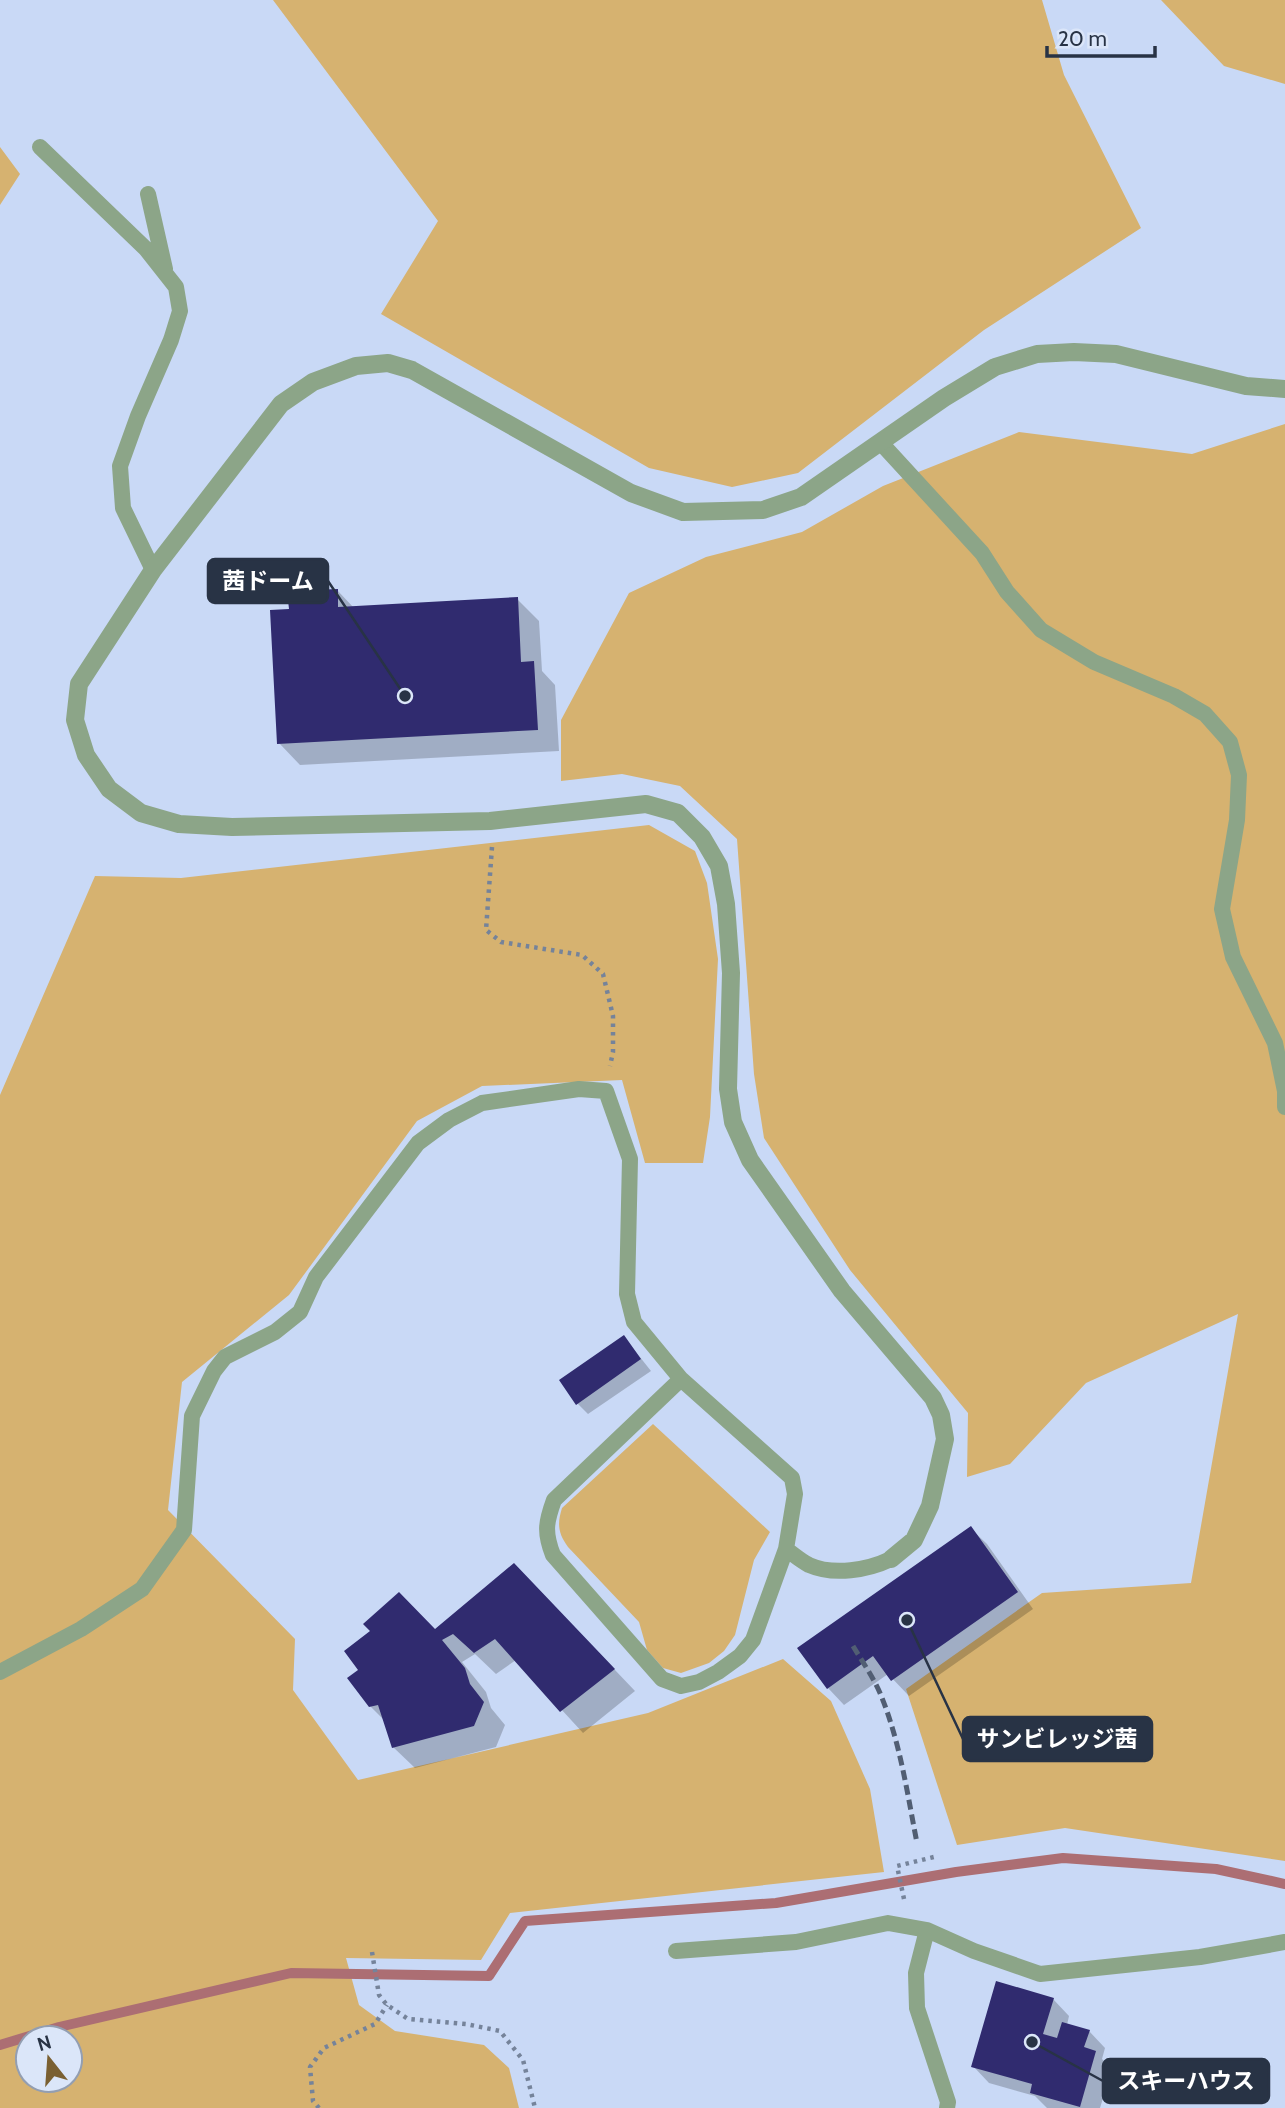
<svg xmlns="http://www.w3.org/2000/svg" width="1285" height="2108" font-family="Cabin,'Noto Sans JP',sans-serif">
<style>
.green{fill:#d6b270;fill-rule:evenodd}
.shadow{fill:#0003}
.lines{fill:none;stroke-linecap:round;stroke-linejoin:round}
.stream{stroke:#ac6e73;stroke-width:10}
.building{fill:#302b6f}
.path{stroke:#75839a;stroke-width:4.5;stroke-dasharray:3.5 5;stroke-linecap:butt}
.service{stroke:#8ca588;stroke-width:16}
.minor{stroke:#8ca588;stroke-width:18}
.rail{stroke:#515e73;stroke-width:5;stroke-dasharray:10 5;stroke-linecap:butt}
.leader{fill:none;stroke:#283345;stroke-width:2.5}
.callout-dot{fill:#283345;stroke:#dbe6f9;stroke-width:2.5}
.callout{fill:#283345;stroke:#283345;stroke-width:2.5}
.callout-label{font-size:23px;text-anchor:middle;font-weight:bold;fill:#fff}
</style>
<rect width="100%" height="100%" fill="#c9d9f6"/>
<path class="green" d="M 273,0 L 1042,0 L 1064,75 L 1141,228 L 984,330 L 798,473 L 732,487 L 649,468 L 381,314 L 438,221 Z
M 1161,0 L 1285,0 L 1285,84 L 1224,66 Z
M 0,147 L 20,174 L 0,205 Z
M 1285,424 L 1285,1861 L 1065,1828 L 957,1845 L 906,1689 L 1042,1593 L 1191,1583 L 1238,1314 L 1086,1383 L 1010,1464 L 967,1477 L 968,1413 L 850,1270 L 764,1138 L 754,1074 L 737,839 L 680,786 L 622,774 L 561,781 L 561,720 L 629,593 L 706,557 L 802,532 L 883,486 L 1019,432 L 1192,454 Z
M 649,825 L 695,851 L 707,883 L 718,959 L 710,1117 L 703,1163 L 645,1163 L 622,1080 L 482,1086 L 417,1121 L 289,1295 L 182,1382 L 168,1510 L 295,1639 L 293,1690 L 358,1780 L 648,1713 L 783,1659 L 831,1701 L 870,1789 L 884,1872 L 510,1913 L 481,1960 L 346,1958 L 359,2005 L 395,2031 L 484,2045 L 509,2068 L 519,2108 L 0,2108 L 0,1095 L 95,876 L 181,878 ZM 28,2038 L 70,2038 L 70,2080 L 28,2080 Z
M 653,1424 L 770,1532 L 754,1560 L 735,1635 L 724,1651 L 709,1663 L 681,1673 L 663,1668 L 647,1650 L 639,1622 L 568,1547 C 558,1533 557,1524 562,1508 Z"/>
<path class="shadow" d="M 337,590 L 354,608 L 517,599 L 539,621 L 542,671 L 555,685 L 559,751 L 300,765 L 279,743 L 290,610 Z
M 624,1337 L 651,1371 L 588,1414 L 577,1403 Z
M 970,1528 L 987,1544 L 1033,1609 L 909,1696 L 888,1674 L 844,1705 L 828,1688 Z
M 535,1586 L 635,1691 L 583,1733 L 516,1660 L 496,1674 L 475,1654 L 462,1662 L 486,1692 L 491,1708 L 505,1725 L 496,1747 L 415,1768 L 393,1747 L 385,1721 L 370,1706 L 435,1631 Z
M 1053,1999 L 1069,2016 L 1067,2025 L 1089,2031 L 1105,2048 L 1102,2059 L 1112,2069 L 1100,2108 L 1047,2108 L 1035,2096 L 989,2083 L 973,2066 Z"/>
<g class="lines">
<path class="stream" d="M 0,2045 L 59,2027 L 291,1973 L 489,1976 L 525,1921 L 776,1903 L 956,1872 L 1063,1858 L 1216,1869 L 1285,1884"/>
</g>
<path class="building" d="M 338,589 L 338,607 L 518,597 L 521,662 L 534,661 L 538,730 L 277,744 L 270,610 L 289,609 L 287,591 Z
M 624,1335 L 641,1359 L 576,1405 L 559,1380 Z
M 971,1526 L 1018,1592 L 891,1681 L 873,1656 L 827,1689 L 797,1648 Z
M 514,1563 L 615,1669 L 560,1712 L 495,1639 L 474,1653 L 453,1634 L 442,1640 L 465,1668 L 470,1684 L 484,1702 L 474,1726 L 392,1748 L 378,1705 L 369,1707 L 347,1678 L 358,1670 L 344,1651 L 370,1631 L 363,1624 L 399,1592 L 435,1629 Z
M 996,1981 L 1054,1998 L 1043,2034 L 1057,2038 L 1062,2022 L 1090,2030 L 1084,2047 L 1096,2051 L 1080,2107 L 1030,2093 L 1032,2084 L 971,2067 Z"/>
<g class="lines">
<path class="path" d="M 492,847 L 486,930 L 501,942 L 582,955 L 603,974 L 613,1016 L 613,1052 L 610,1066
M 904,1899 L 897,1866 L 938,1856
M 372,1952 L 379,1995 L 387,2005 L 408,2019 L 466,2024 L 500,2031 L 523,2060 L 535,2108
M 319,2108 L 313,2101 L 310,2067 L 324,2048 L 375,2024 L 387,2005"/>
<path class="service" d="M 40,147 L 146,249 L 176,287 L 180,311 L 171,340 L 138,416 L 120,466 L 123,508 L 153,570
M 148,194 L 165,269
M 881,443 L 982,553 L 1007,592 L 1041,630 L 1094,662 L 1174,696 L 1205,714 L 1230,742 L 1239,775 L 1237,820 L 1222,909 L 1233,957 L 1275,1043 L 1285,1091 L 1285,1107
M 681,1379 L 554,1500 C 546,1522 544,1532 553,1555 L 662,1679 L 681,1686 L 699,1682 L 718,1672 L 740,1656 L 753,1640 L 786,1549
M 0,1672 L 81,1629 L 142,1589 L 184,1530 L 192,1416 L 214,1371 L 225,1357 L 275,1332 L 300,1312 L 316,1277 L 418,1143 L 449,1120 L 482,1103 L 579,1089 L 606,1091 L 630,1159 L 627,1294 L 634,1322 L 681,1379 L 792,1478 L 795,1494 L 786,1549 C 793,1554 801,1561 809,1565 C 834,1576 868,1570 891,1559
M 927,1930 L 916,1973 L 917,2008 L 948,2102 L 947,2108
M 676,1951 L 796,1942 L 888,1923 L 927,1930 L 974,1951 L 1040,1974 L 1200,1957 L 1285,1942"/>
<path class="minor" d="M 891,1559 L 914,1540 L 930,1506 L 945,1439 L 941,1415 L 933,1398 L 842,1291 L 750,1160 L 733,1122 L 728,1089 L 731,973 L 726,904 L 719,866 L 702,837 L 678,813 L 646,804 L 490,821 L 232,827 L 179,824 L 141,813 L 109,789 L 86,755 L 75,720 L 79,684 L 153,570 L 281,404 L 313,382 L 356,366 L 388,363 L 412,370 L 631,493 L 683,512 L 763,510 L 801,497 L 944,398 L 995,367 L 1037,354 L 1074,352 L 1116,354 L 1246,386 L 1285,389"/>
<path class="rail" d="M 853,1646 C 862,1661 873,1677 880,1693 C 900,1741 907,1792 917,1843"/>
</g>
<path class="leader" d="M405 696L328 581M907 1620L963 1739M1032 2042L1103 2081"/>
<g class="callout-dot">
<circle cx="405" cy="696" r="7"/>
<circle cx="907" cy="1620" r="7"/>
<circle cx="1032" cy="2042" r="7"/>
</g>
<g class="callout">
<rect x="208" y="559" width="120" height="44" rx="7"/>
<rect x="963" y="1717" width="189" height="44" rx="7"/>
<rect x="1103" y="2059" width="166" height="44" rx="7"/>
</g>
<g class="callout-label">
<text x="268" y="589">茜ドーム</text>
<text x="1057" y="1747">サンビレッジ茜</text>
<text x="1186" y="2089">スキーハウス</text>
</g>
<g transform="translate(49 2059) rotate(343)"><circle r="33" fill="#dbe6f9" stroke="#939eb1" stroke-width="2"/>
<path d="M0-5L12 26L0 18L-12 26Z" fill="#7a6032"/>
<text y="-10" font-size="19" font-weight="bold" text-anchor="middle" fill="#283345">N</text>
</g>
<path d="M1047 46v10h108v-10" fill="none" stroke="#283345" stroke-width="3.5"/>
<text x="1058" y="46" font-size="21" fill="#283345" stroke="#dbe6f9" stroke-width="5" paint-order="stroke">20 m</text>
</svg>
